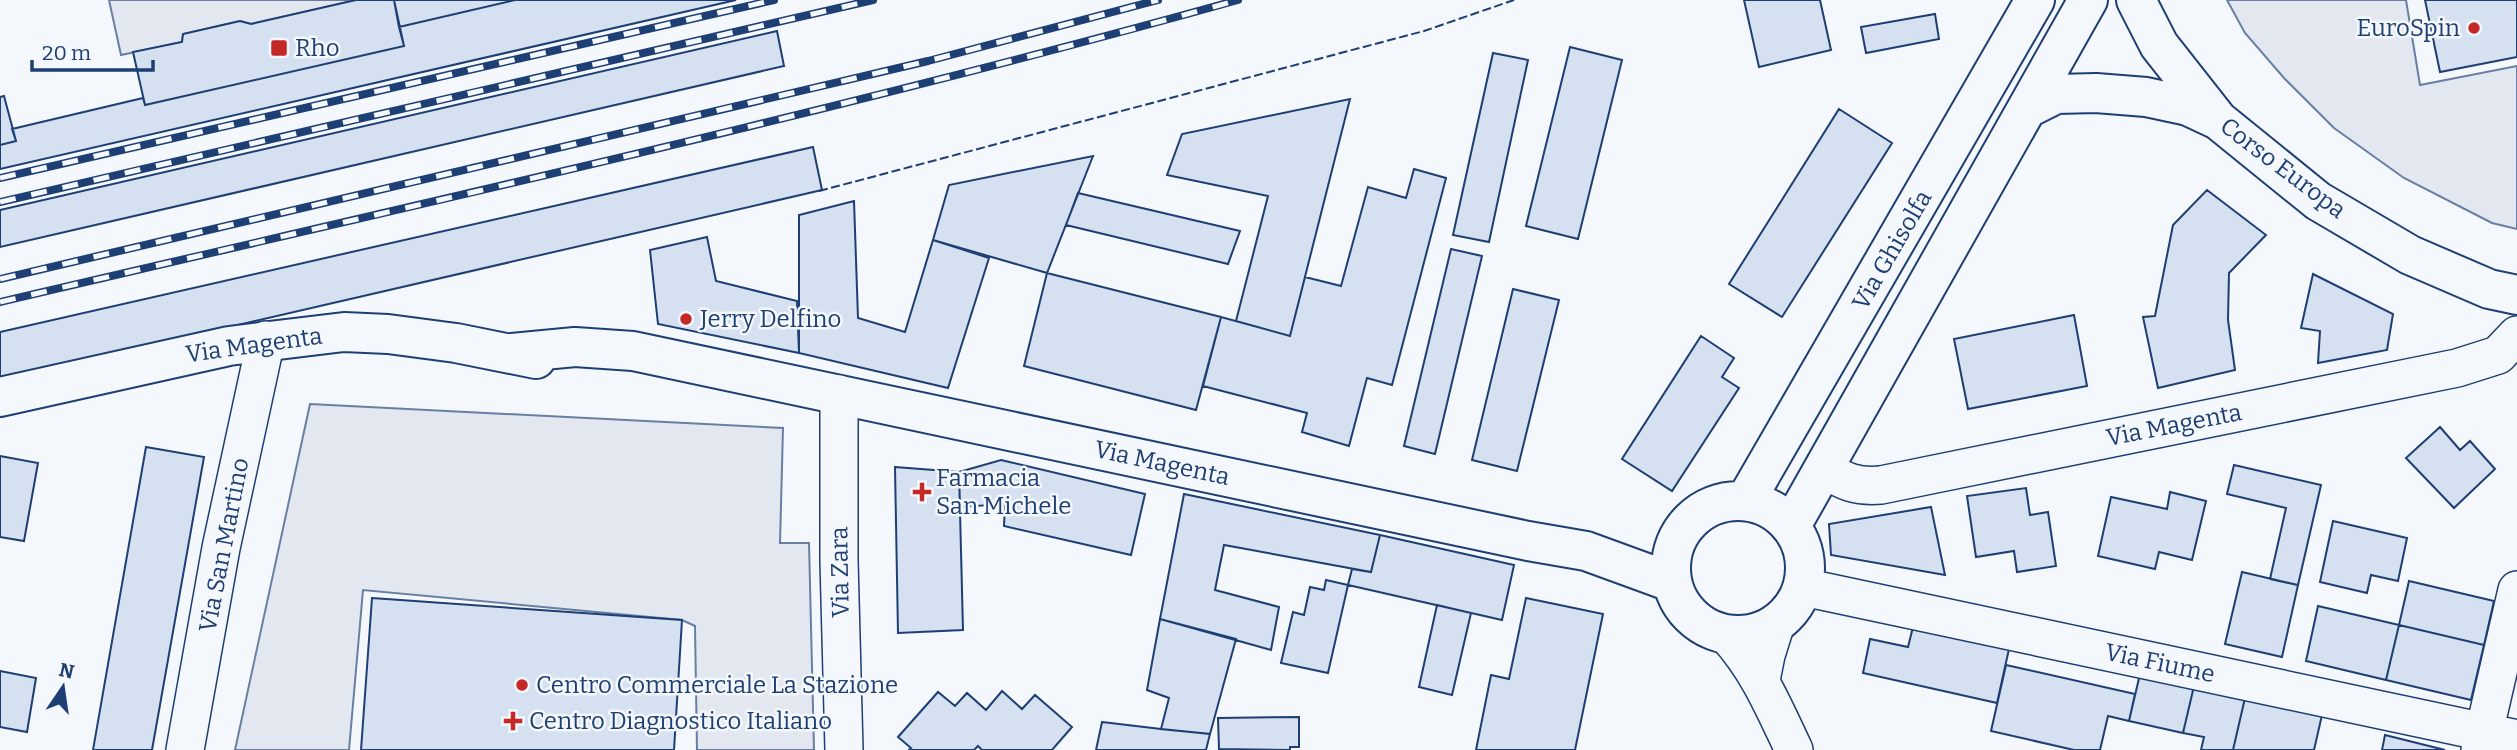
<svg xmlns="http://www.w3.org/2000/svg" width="2517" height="750" font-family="Bitter,serif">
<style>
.parking{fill:#e3e8f0;stroke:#687fa3;stroke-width:2}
.building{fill:#d5e0f0;stroke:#1d3f73;stroke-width:2}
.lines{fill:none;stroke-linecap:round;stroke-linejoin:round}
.street-casing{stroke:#1d3f73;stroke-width:40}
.secondary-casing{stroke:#1d3f73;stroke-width:42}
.street{stroke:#f4f7fb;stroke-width:37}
.secondary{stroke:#f4f7fb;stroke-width:38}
.rail-casing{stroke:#1d3f73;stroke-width:8}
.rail{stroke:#f4f7fb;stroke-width:5;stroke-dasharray:16;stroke-linecap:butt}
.fence{stroke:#1d3f73;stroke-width:2;stroke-dasharray:9 3.5;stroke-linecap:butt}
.poi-dot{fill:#c62828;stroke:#f4f7fb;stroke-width:2.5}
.labels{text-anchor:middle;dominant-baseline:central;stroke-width:5;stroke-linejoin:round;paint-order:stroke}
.poi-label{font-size:24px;fill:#1d3f73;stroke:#f4f7fb;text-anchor:start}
.street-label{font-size:24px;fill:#1d3f73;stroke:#f4f7fb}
</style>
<rect width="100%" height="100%" fill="#f4f7fb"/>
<path class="parking" d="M 109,0 L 356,0 L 251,24 L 240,21 L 183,34 L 182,42 L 121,55 Z
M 2227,0 L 2406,0 L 2420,85 L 2517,66 L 2517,229 L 2492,223 L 2404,178 L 2334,128 L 2284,78 L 2245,33 Z
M 310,404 L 783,428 L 780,543 L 809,543 L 814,750 L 697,750 L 695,626 L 682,620 L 363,590 L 349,750 L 235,750 Z"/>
<path class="building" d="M 356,0 L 394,0 L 404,46 L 145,105 L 133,52 L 182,42 L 183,34 L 240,21 L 251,24 Z
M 394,0 L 515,0 L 399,27 Z
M 515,0 L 736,0 L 0,169 L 0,145 L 16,141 L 12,129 L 143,98 L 145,105 L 404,46 L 399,27 Z
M 1744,0 L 1820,0 L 1831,50 L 1759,67 Z
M 2425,0 L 2517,0 L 2517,57 L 2440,72 Z
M 1935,14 L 1939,39 L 1866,53 L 1861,27 Z
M 777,31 L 784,66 L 0,247 L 0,210 Z
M 1570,47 L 1622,60 L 1578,239 L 1526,226 Z
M 1493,53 L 1528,60 L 1489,242 L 1453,235 Z
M 4,96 L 16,141 L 0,145 L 0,97 Z
M 1350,99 L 1290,336 L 1236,321 L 1268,196 L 1167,175 L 1182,134 Z
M 1839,109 L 1892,143 L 1782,317 L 1729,284 Z
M 813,147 L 822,190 L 0,380 L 0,332 Z
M 1093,156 L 1047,273 L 933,240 L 949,185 Z
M 1414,169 L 1446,178 L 1392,385 L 1367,378 L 1349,446 L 1302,432 L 1307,413 L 1203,386 L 1221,317 L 1290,336 L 1305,277 L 1341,286 L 1368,187 L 1406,198 Z
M 2207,190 L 2266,235 L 2229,273 L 2228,320 L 2235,370 L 2158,388 L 2143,317 L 2155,316 L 2173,225 Z
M 1078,193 L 1240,231 L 1228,264 L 1066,225 Z
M 854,201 L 858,318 L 905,332 L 933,240 L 989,258 L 948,388 L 799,353 L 799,215 Z
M 707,237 L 716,281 L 797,301 L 799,353 L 658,324 L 650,250 Z
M 1451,249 L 1482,256 L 1435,454 L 1404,446 Z
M 1047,273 L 1221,317 L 1196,410 L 1024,366 Z
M 2313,274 L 2393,314 L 2387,350 L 2318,363 L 2320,331 L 2301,328 Z
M 1513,289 L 1559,300 L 1517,471 L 1472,460 Z
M 2074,315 L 2087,386 L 1968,409 L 1954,339 Z
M 1701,336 L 1734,358 L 1722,377 L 1739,388 L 1672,491 L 1622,459 Z
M 2440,427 L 2460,450 L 2470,441 L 2495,469 L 2454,508 L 2406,458 Z
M 146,447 L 204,457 L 152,750 L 93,750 Z
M 0,456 L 38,463 L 24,541 L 0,537 Z
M 1001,460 L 1145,494 L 1131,555 L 1004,526 L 1005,504 L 960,507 L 959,472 Z
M 2234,465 L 2321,485 L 2298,585 L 2270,579 L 2286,508 L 2227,494 Z
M 895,467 L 959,472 L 963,630 L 898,633 Z
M 2026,488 L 2030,515 L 2048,512 L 2056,566 L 2017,572 L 2014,551 L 1976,557 L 1967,496 Z
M 2170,492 L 2206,501 L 2192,560 L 2159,552 L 2155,569 L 2098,556 L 2111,497 L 2167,509 Z
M 1184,494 L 1380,535 L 1371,572 L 1224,545 L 1215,590 L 1279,607 L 1271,650 L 1160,619 Z
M 1931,507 L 1945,575 L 1831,555 L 1829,524 Z
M 2333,521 L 2407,538 L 2398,581 L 2371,575 L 2367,593 L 2320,582 Z
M 1380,535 L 1514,565 L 1502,620 L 1348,585 L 1352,569 L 1371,572 Z
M 2242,572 L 2298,585 L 2282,657 L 2225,644 Z
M 1326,580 L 1348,585 L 1328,673 L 1281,663 L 1293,612 L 1304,615 L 1310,587 L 1324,590 Z
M 2409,581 L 2494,601 L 2484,645 L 2399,625 Z
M 372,598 L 682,620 L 674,750 L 361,750 Z
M 1526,598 L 1603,614 L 1575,750 L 1476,750 L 1491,675 L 1509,679 Z
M 1437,605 L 1471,613 L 1452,695 L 1419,687 Z
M 2318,606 L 2399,625 L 2386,680 L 2306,661 Z
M 1160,619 L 1236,639 L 1210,734 L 1161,729 L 1169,698 L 1147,690 Z
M 2399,625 L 2484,645 L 2471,700 L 2386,680 Z
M 1913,627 L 2009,649 L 1997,703 L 1863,673 L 1870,639 L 1908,647 Z
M 2006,665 L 2135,694 L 2129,721 L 2108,716 L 2100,750 L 2074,750 L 1991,731 Z
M 0,671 L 36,678 L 27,732 L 0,727 Z
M 2140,674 L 2194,686 L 2183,733 L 2129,721 Z
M 2194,686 L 2245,698 L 2233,750 L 2201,750 L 2204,737 L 2183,733 Z
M 1002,691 L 1022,709 L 1035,695 L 1072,727 L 1052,750 L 982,750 L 978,746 L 974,750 L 909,750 L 911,748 L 898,737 L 938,692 L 955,706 L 967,693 L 986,710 Z
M 2245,698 L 2322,715 L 2314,750 L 2233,750 Z
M 1299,717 L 1299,747 L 1290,747 L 1290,750 L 1219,749 L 1218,718 Z
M 1102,722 L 1161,729 L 1210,734 L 1206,750 L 1096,750 Z
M 2385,735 L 2445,750 L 2382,750 Z"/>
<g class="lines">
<defs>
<path id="street" d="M 839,394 L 839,561 L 844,750
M 1824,469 C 1845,482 1856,487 1881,485 L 2457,368 L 2498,355 L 2517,335
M 1803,587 L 2517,739
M 1727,635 C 1758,669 1774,708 1794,750
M 1761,680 L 1766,655 L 1776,623
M 185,750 L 221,548 L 266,340
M 2480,750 L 2517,590"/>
<path id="secondary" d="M 2136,0 L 2159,45 L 2218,120 L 2318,201 L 2410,255 L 2489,289 L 2517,295
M 2028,108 L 2056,94 L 2096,93 L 2146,97 L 2188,106 L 2218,120
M 512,353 L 575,347 L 633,351 L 1528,541 L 1586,551 L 1671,582
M 0,397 L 229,346 L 344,332 L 388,334 L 456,343 L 536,359
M 1746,500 L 2035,0
M1671 568a67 67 0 1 1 134 0a67 67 0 1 1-134 0Z
M 1791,526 L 2088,0"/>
</defs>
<use href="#street" class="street-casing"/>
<use href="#secondary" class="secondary-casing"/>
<use href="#street" class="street"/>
<use href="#secondary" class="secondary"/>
<defs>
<path id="rail" d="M 0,178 L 774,0
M 0,202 L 873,0
M 0,279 L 928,61 L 1158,0
M 0,302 C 414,205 829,114 1238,0"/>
</defs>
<use href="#rail" class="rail-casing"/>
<use href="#rail" class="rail"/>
<path class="fence" d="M 819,191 L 1424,31 L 1514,0"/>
</g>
<g class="poi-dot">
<circle cx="2474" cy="28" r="7"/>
<rect x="270" y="39" width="18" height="18" rx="3.5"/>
<circle cx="686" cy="319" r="7"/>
<path d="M918.5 481.5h7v7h7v7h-7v7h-7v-7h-7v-7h7z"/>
<circle cx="522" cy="685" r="7"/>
<path d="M509.5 710.5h7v7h7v7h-7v7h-7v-7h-7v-7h7z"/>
</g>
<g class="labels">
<g class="poi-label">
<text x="2460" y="28" text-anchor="end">EuroSpin</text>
<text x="295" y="48">Rho</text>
<text x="700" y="319">Jerry Delfino</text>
<text x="936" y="478">Farmacia<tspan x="936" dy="28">San Michele</tspan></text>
<text x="536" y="685">Centro Commerciale La Stazione</text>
<text x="529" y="721">Centro Diagnostico Italiano</text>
</g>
<g class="street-label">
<text transform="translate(2283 168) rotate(37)">Corso Europa</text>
<text transform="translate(1892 250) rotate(-60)">Via Ghisolfa</text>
<text transform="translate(254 345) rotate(-8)">Via Magenta</text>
<text transform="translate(2174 425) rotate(-11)">Via Magenta</text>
<text transform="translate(1162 463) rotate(12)">Via Magenta</text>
<text transform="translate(224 545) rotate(-79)">Via San Martino</text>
<text transform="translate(840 572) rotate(-91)">Via Zara</text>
<text transform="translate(2160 663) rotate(12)">Via Fiume</text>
</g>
</g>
<g transform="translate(63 687) rotate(13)" stroke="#f4f7fb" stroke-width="5" paint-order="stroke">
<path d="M0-5L12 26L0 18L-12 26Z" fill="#1d3f73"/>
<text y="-10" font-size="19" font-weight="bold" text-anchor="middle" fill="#1d3f73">N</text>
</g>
<path d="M32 60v10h121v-10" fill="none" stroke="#1d3f73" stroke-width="3.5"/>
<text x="42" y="60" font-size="21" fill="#1d3f73" stroke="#f4f7fb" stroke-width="5" paint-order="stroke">20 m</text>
</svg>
